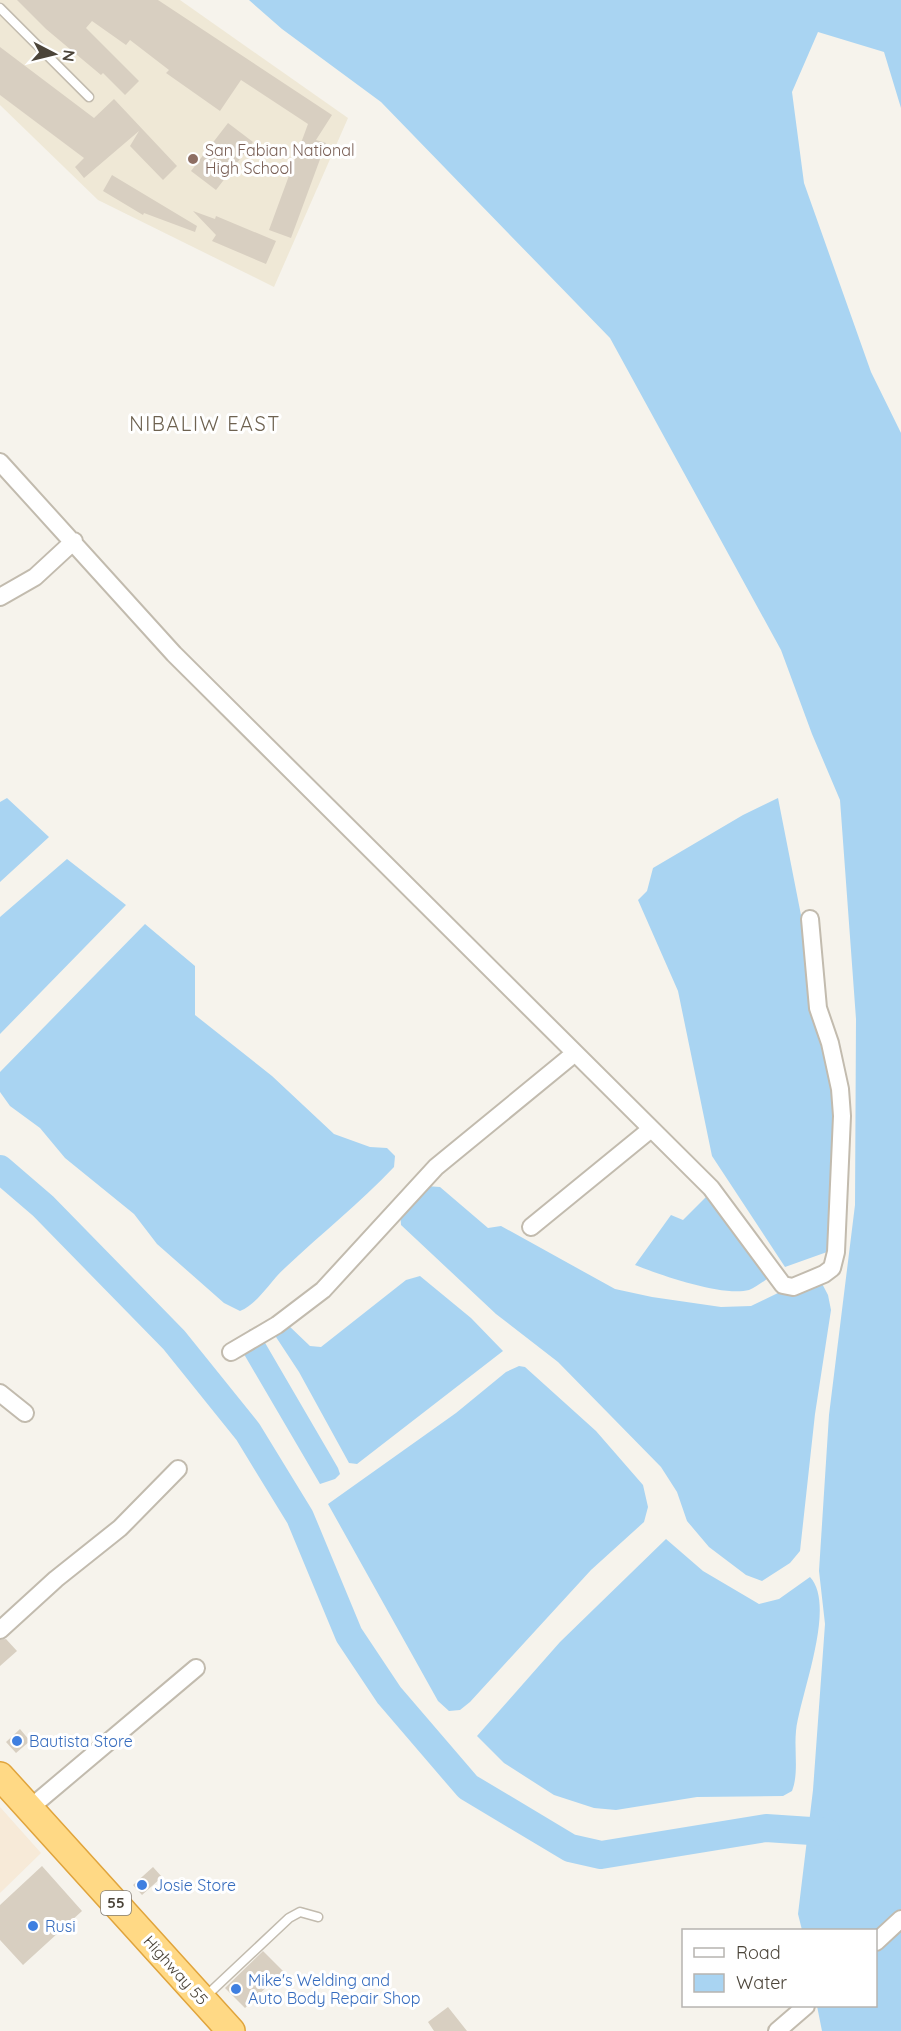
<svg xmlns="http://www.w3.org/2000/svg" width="901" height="2031" font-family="Quicksand,sans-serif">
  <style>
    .commercial { fill: #f7ead8 }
    .education { fill: #efe8d6 }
    .water { fill: #a9d4f2 }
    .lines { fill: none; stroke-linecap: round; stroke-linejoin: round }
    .river { stroke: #a9d4f2; stroke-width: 28 }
    .building { fill: #d8cfc1 }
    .service-casing { stroke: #c2bbae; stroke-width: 11 }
    .minor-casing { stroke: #c2bbae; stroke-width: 20 }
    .trunk-casing { stroke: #e0a43c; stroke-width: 30 }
    .service { stroke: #fff; stroke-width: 8 }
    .minor { stroke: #fff; stroke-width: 16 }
    .trunk { stroke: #ffd985; stroke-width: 27 }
    .education-dot { fill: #8d6e63; stroke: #fff; stroke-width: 2 }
    .shop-dot { fill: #3f7fe0; stroke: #fff; stroke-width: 2 }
    .labels { text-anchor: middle; stroke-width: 6; stroke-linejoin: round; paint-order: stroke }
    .shield { fill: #fff; stroke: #817c74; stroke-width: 1.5 }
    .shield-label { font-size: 15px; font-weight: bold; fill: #4b4439 }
    .education-label { font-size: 16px; fill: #785e54; stroke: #fff; text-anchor: start }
    .shop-label { font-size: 16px; fill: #366cbe; stroke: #fff; text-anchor: start }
    .street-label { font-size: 16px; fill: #4b4439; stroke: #fff }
    .quarter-label { font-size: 20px; letter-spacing: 1.5px; fill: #6e6250; stroke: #fff }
  </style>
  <rect width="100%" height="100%" fill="#f6f3ec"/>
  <!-- commercial -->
  <path class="commercial" d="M0,1807L41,1853L0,1893Z"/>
  <!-- education -->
  <path class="education" d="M0,0H180L348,118L274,287L98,200L0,105Z"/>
  <!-- water -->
  <path class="water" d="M249,0H901V108L884,52L818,32L792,92L804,183L871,372L901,433V2031H822L817,2006H876V1930H802L798,1914L813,1790L825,1624L819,1571L829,1415L855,1205L856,1019L840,800L812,734L781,650L610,338L381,102L282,29Z
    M7,798L49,837L0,882V802Z
    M778,798L832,1073L835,1114L827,1252L785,1267L712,1156L678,991L638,900L647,891L653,868L743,815Z
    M67,859L126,905L0,1034V917Z
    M145,924L195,966V1015L272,1076L334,1134L370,1147L387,1148L395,1156L394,1167C360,1203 322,1233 286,1267C270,1281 259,1303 240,1311L224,1303L157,1244L134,1214L65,1158L40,1128L10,1106L0,1092V1072Z
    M426,1186L440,1187L488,1228L501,1226L615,1289L652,1297L721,1307L751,1306L817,1274L828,1295L831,1310L815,1414L800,1551L790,1563L762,1581L746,1575L709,1547L687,1521L677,1492L661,1467L558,1362L496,1314L401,1225L400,1211Z
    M711,1192L773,1275C766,1279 757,1287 749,1290C723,1297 660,1275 635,1265L671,1215L683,1220Z
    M420,1276L471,1318L503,1351L357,1464L349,1463L299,1372L274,1334L287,1324L310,1346L321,1347L406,1280Z
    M250,1329H257L338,1468L340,1474L335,1479L320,1484L241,1349L244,1336Z
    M519,1366L525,1367L596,1431L643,1485L648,1507L644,1522L591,1570L470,1702L460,1710L449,1711L438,1701L328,1504L456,1413L506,1372Z
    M666,1539L703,1571L759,1604L779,1599L810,1577C837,1606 800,1695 796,1731C794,1751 799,1773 792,1791L783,1796L697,1797L616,1810L594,1808L554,1795L504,1763L477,1736L560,1642Z"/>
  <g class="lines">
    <!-- river -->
    <path class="river" d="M0,1169L43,1206L174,1340L248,1432L300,1517L349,1635L389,1695L468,1787L570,1848L601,1855L766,1828L826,1832"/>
  </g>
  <!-- building -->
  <path class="building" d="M17,0H158L332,115L316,140L326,143L291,238L269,230L308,124L241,80L220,111L166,73L169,70L130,40L126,45L92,21L86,28L139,81L125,95L103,73L101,75L46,29Z
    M0,47L94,118L114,99L177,166L163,180L130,146L139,131L84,178L75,167L84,158L0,95Z
    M228,123L253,142L216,190L191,171Z
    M112,175L197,226L195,232L144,213L143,215L103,191Z
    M193,211L215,219L216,216L276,241L266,264L212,241L216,235Z
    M6,1639L17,1651L0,1666V1640Z
    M20,1729L30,1741L16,1753L6,1742Z
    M42,1866L82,1911L23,1965L0,1940V1905Z
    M153,1867L162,1877L142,1895L133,1885Z
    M263,1951L283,1971L245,2008L225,1988Z
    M448,2007L467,2031H434L428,2022Z"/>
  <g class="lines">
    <!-- service casing -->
    <g class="service-casing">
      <path id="service" d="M0,8L89,97
        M205,1997L289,1918L300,1912L318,1917"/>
    </g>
    <!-- minor casing -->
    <g class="minor-casing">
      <path id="minor" d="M0,462L174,654L711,1188L783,1285L793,1287L824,1274L832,1268L836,1252L842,1116L840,1089L830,1043L818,1008L810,919
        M0,597L35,577L74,541
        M531,1227L651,1129
        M231,1352L277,1325L323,1290L436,1167L575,1053
        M0,1393L25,1413
        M0,1630L56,1579L120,1528L178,1469
        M30,1808L196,1668
        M876,1942L901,1919
        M777,2031L806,2006"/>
    </g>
    <!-- trunk casing -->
    <g class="trunk-casing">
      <path id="trunk" d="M0,1776L231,2031"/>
    </g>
    <!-- service -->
    <use href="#service" class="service"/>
    <!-- minor -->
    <use href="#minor" class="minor"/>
    <!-- trunk -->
    <use href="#trunk" class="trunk"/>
  </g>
  <!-- markers -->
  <circle class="education-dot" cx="193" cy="159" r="6"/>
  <g class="shop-dot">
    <circle cx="17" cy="1741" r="6"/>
    <circle cx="142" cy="1885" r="6"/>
    <circle cx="33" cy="1926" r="6"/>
    <circle cx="236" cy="1989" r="6"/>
  </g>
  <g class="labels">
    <!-- shield labels -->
    <rect class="shield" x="101" y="1891" width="30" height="24" rx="4.5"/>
    <g class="shield-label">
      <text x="116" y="1908">55</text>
    </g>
    <!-- education labels -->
    <g class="education-label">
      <text x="205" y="156">San Fabian National<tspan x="205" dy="18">High School</tspan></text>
    </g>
    <!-- shop labels -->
    <g class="shop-label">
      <text x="29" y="1747">Bautista Store</text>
      <text x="154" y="1891">Josie Store</text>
      <text x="45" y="1932">Rusi</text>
      <text x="248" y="1986">Mike's Welding and<tspan x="248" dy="18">Auto Body Repair Shop</tspan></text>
    </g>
    <!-- street labels -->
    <g class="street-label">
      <text transform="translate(176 1970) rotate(48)" y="6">Highway 55</text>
    </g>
    <!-- quarter labels -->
    <g class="quarter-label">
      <text x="205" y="431">NIBALIW EAST</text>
    </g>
  </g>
  <!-- legend -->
  <rect x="682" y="1929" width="195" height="78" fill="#ffffff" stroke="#b7b4b0" stroke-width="1.5"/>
  <rect x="694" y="1948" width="30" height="9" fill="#ffffff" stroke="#b7b4b0" stroke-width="1.5"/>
  <text x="736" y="1959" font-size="18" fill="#4b4439">Road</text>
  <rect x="694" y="1974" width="30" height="18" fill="#a9d4f2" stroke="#b7b4b0" stroke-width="1.5"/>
  <text x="736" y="1989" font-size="18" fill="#4b4439">Water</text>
  <!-- north arrow -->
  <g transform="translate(54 54) rotate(97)" stroke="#ffffff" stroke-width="4.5" paint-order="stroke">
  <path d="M0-4.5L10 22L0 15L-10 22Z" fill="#4b4439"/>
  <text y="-9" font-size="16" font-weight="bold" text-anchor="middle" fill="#4b4439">N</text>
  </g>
</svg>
